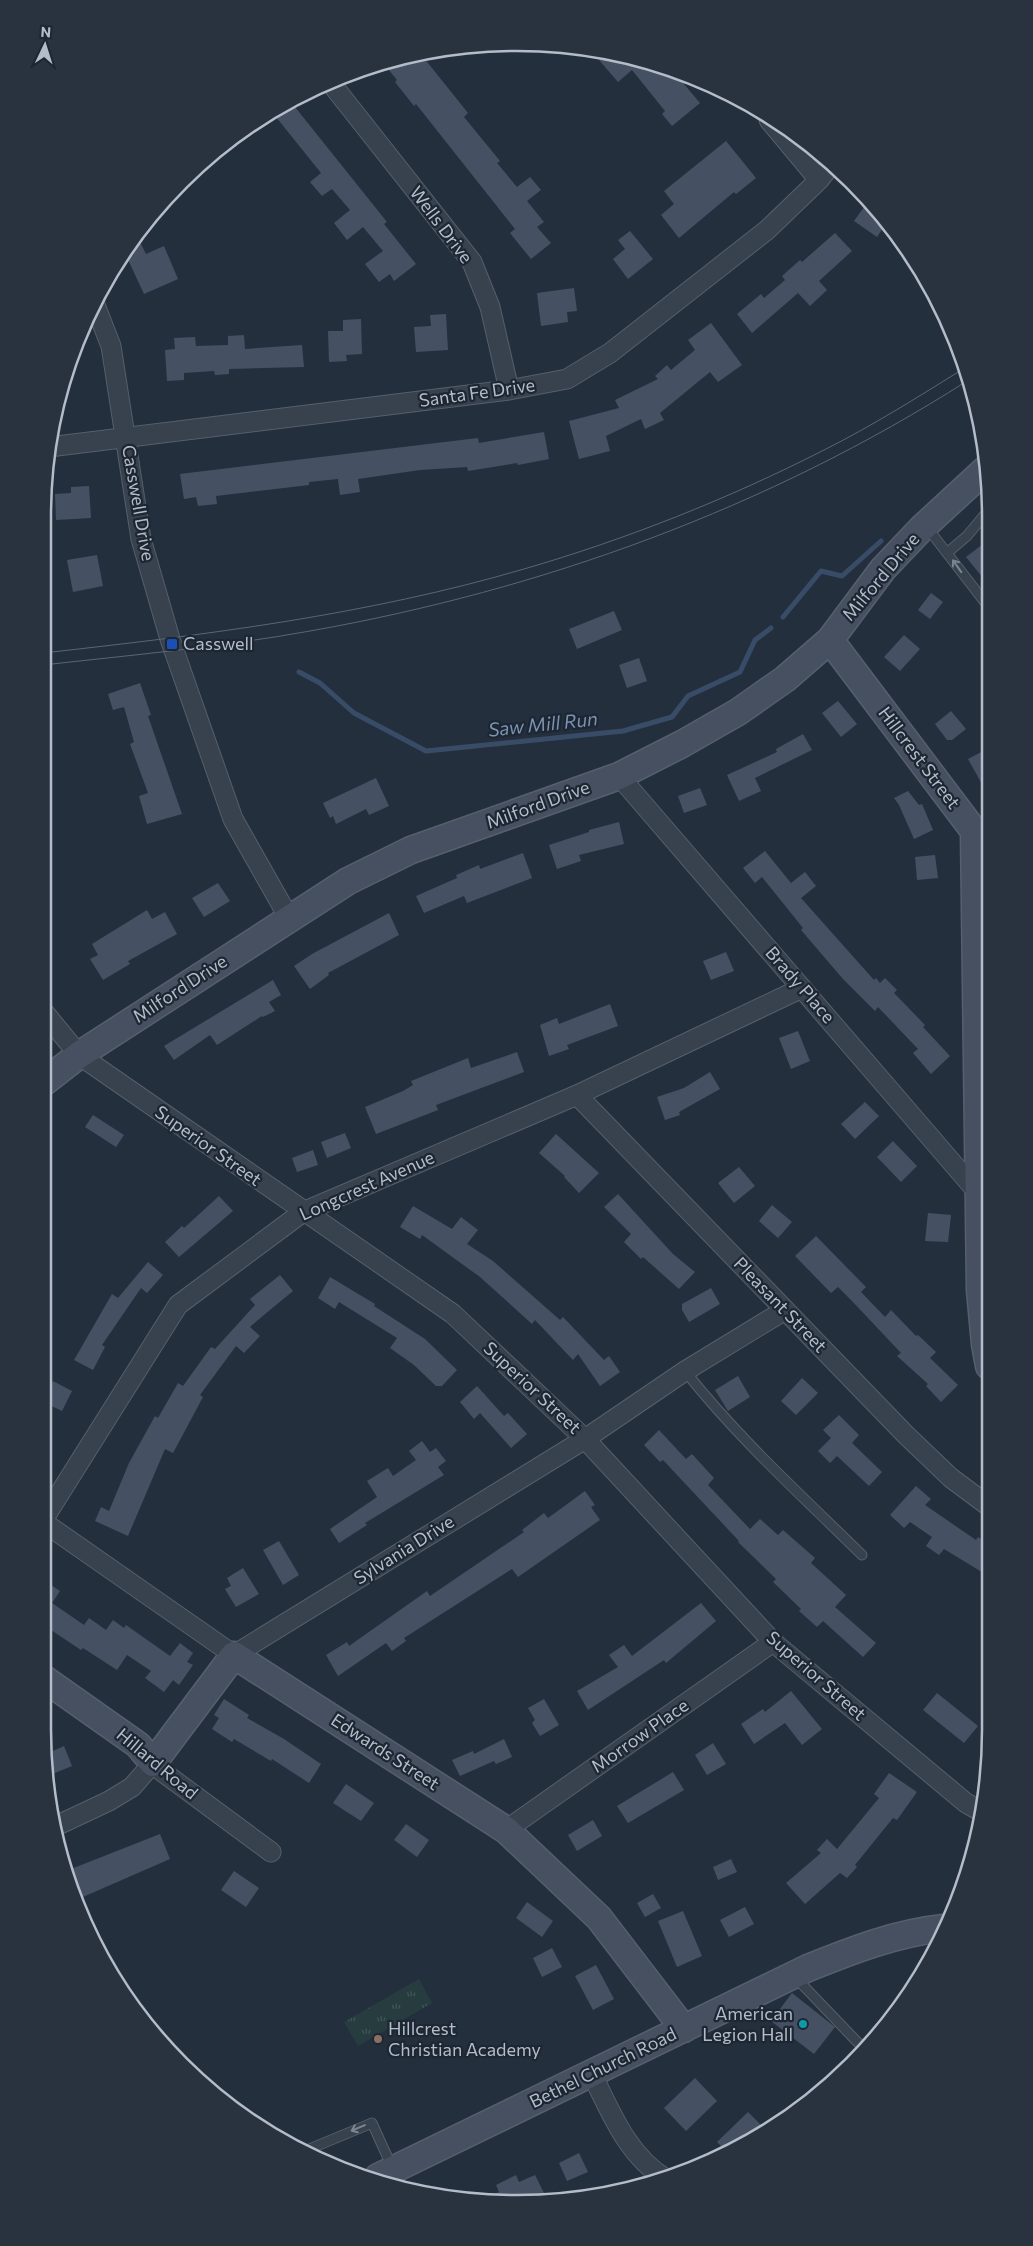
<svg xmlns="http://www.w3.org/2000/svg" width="1033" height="2246" font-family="Commissioner,sans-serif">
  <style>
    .park { fill: url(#park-tufts) }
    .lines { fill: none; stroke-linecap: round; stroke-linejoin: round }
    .stream { stroke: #394c67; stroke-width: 5 }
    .building { fill: #455162 }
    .lane-casing { stroke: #565f6c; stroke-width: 11 }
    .street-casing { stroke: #565f6c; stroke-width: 21 }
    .secondary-casing { stroke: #565f6c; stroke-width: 29 }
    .lane { stroke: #38414e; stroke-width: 9 }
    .street { stroke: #38414e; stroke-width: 19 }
    .secondary { stroke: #465061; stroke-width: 26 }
    .tram { stroke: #5a6575; stroke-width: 1 }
    .oneway { stroke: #7c8592 }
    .transit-dot { fill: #1a4fb4; stroke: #1d2633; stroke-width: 2 }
    .culture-dot { fill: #0f9aa8; stroke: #1d2633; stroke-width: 2 }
    .education-dot { fill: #8d6e63; stroke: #1d2633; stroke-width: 2 }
    .labels { text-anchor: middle; stroke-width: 4.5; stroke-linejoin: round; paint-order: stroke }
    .street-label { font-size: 18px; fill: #b4bcc9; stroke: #1d2633 }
    .poi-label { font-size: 18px; fill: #b4bcc9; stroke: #1d2633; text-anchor: start }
    .water-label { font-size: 19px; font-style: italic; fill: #7c92b1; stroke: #1d2633 }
    .rim { fill: none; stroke: #b4bcc9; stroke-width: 2.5 }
  </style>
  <defs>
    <pattern id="park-tufts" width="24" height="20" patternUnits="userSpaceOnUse" patternTransform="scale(1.25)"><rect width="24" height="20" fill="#263c3f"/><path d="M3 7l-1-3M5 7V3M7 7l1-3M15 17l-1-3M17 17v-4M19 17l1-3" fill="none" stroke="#435659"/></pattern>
  </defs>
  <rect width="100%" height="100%" fill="#242f3e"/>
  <!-- park -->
  <path class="park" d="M419,1979L432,2003L358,2046L344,2022Z"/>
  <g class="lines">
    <!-- stream -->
    <path class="stream" d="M783,617L821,571L842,576L881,541
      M299,672L320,683L354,713L426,751L623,731L672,717L688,696L740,672L755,640L771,628"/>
  </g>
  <!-- building -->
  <path class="building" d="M609,52L673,71L700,103L672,126L662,114L665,111L632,70L618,82L599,60Z
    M420,53L468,113L464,117L500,161L497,163L517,187L530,177L541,190L527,201L544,222L537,227L551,243L531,259L510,233L515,229L416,104L414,106L395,82L397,80L384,64Z
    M291,102L387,222L384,224L416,264L394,281L390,274L379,282L365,264L383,251L363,227L347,240L334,223L350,210L332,189L322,196L310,182L321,173L272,112Z
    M726,141L756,178L736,194L734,192L679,238L661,215L674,204L664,191Z
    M867,203L887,222L877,237L854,221Z
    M630,231L653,259L628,279L613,259L625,249L618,240Z
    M835,233L852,251L819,281L827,290L810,306L798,293L752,333L737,314L761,294L764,298L785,280L782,276L800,260L802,262Z
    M137,236L146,254L164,246L178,279L144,294L124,251Z
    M574,288L577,311L567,312L568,322L541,326L537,293Z
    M446,314L448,350L416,352L414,327L431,326L430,315Z
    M361,319L362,354L346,355L347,361L329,362L328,331H343V320Z
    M711,323L742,365L718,382L710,372L660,413L664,420L645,429L641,419L606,436L610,451L579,459L569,421L619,408L615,400L658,379L655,376L667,365L671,370L695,350L688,340Z
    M244,335L245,349L302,345L304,367L229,369V374L215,375L214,371L184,373V380L167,381L165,350L175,349L174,338L195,337L196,346L228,345V336Z
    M544,432L549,459L518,465L517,463L468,471L467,467L420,470L358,479L360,492L340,495L338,479L309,482V485L216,496L217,504L198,506L196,497L184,499L180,474L478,438L479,443Z
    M89,486L91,518L56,520L55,494L71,493V487Z
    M987,541V583L966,557Z
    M97,555L103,586L73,592L67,560Z
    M931,593L943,602L930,619L918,610Z
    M614,611L622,630L577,649L569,629Z
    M904,635L920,649L900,671L884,657Z
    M639,658L647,681L627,688L619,665Z
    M140,683L151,715L148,716L182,814L147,824L139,796L148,793L130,744L134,742L124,707L113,710L108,694Z
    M838,701L857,724L841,737L822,713Z
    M951,711L966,729L952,740H947L935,724Z
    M803,734L812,750L755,778L761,791L739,801L727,775L777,752L776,749Z
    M987,749V767L988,795L968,759Z
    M376,778L389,806L369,815L366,809L336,824L333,816L330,818L323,803Z
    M700,788L707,805L684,813L678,796Z
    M908,791L919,805L922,804L933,830L914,839L899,805L894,798Z
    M619,822L624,844L579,855L581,861L557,869L549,845L589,832V830Z
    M765,851L791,883L805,872L816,886L801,898L874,980L876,978L880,983L885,978L897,990L894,993L925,1025L923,1027L950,1056L931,1074L913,1053L918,1049L878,1007L875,1011L843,979L801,930L803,928L762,877L755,883L743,868Z
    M523,853L532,878L467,903L464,896L424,913L416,896L457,878L456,875L479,865L480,869Z
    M935,855L938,878L917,880L915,857Z
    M218,883L230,901L204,917L192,898Z
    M147,910L152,919L165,912L177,934L128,961L130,964L103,980L90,959L98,955L92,944Z
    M389,913L399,935L328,973L329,975L310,989L294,966L312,954Z
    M726,952L734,971L711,980L703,961Z
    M273,980L281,995L269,1002L275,1011L263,1017L262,1016L217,1045L210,1035L174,1060L164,1046Z
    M610,1004L618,1026L567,1045L569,1049L549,1056L540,1025L557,1018L559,1024Z
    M798,1031L810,1061L791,1069L779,1038Z
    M517,1052L524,1072L436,1105L438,1110L376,1134L365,1107L403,1091L413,1085L411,1081L468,1058L471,1068Z
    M710,1072L720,1089L679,1112L680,1115L665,1120L657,1097L684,1088Z
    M865,1102L879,1116L855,1139L841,1124Z
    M93,1115L124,1135L116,1147L85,1127Z
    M345,1133L351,1148L327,1158L321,1142Z
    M556,1134L599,1173L579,1193L564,1177L565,1176L539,1153Z
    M893,1141L917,1166L901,1182L877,1157Z
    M313,1150L318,1165L297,1172L292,1158Z
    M739,1167L755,1186L734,1203L718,1183Z
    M618,1194L673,1254L695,1272L679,1289L643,1257L641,1259L624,1242L631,1234L604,1207Z
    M219,1196L233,1211L179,1257L165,1242L182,1226L184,1228Z
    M772,1205L792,1222L778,1238L759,1221Z
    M413,1206L452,1229L461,1217L478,1230L467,1244L493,1261L560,1320L563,1317L604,1360L609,1356L620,1372L600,1386L578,1354L573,1360L535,1320L532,1324L480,1277L422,1235L420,1239L400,1227Z
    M928,1213L951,1215L948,1242L925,1241Z
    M816,1236L866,1287L861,1292L885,1317L891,1310L916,1336L918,1335L936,1352L930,1358L958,1385L941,1402L926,1386L928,1384L897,1356L901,1353L852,1301L838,1287L831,1293L795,1256Z
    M148,1262L163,1275L147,1293L141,1288L102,1345L105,1347L93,1370L74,1360L112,1294L118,1298Z
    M280,1275L293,1291L252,1325L250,1327L260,1336L244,1353L236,1346L200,1395L203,1397L173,1453L165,1449L128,1536L95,1521L101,1507L109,1511L129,1463L155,1416L158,1418L178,1383L183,1386L211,1347L215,1349L255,1305L250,1299Z
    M330,1277L375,1304L374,1306L425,1339L457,1370L442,1386H436L414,1365L390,1348L397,1338L339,1302L335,1309L318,1298Z
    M711,1288L720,1304L689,1322L682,1310V1304Z
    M738,1376L750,1397L728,1411L715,1390Z
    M802,1378L818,1393L796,1415L781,1401Z
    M53,1381L72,1391L62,1411L43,1402Z
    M477,1386L504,1416L508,1413L527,1434L511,1448L480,1413L474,1419L460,1402Z
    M839,1415L859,1435L852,1443L882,1472L869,1486L837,1456L830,1463L818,1451L831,1438L823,1430Z
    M659,1430L686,1459L692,1454L714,1478L708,1485L750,1529L760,1519L778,1535L783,1530L815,1558L811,1563L846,1595L835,1607L876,1643L863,1657L823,1621L817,1627L799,1611L801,1609L773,1582L776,1579L738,1542L739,1541L663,1460L660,1462L644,1445Z
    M422,1441L430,1452L436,1448L446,1461L438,1467L444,1475L365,1523L367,1525L339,1543L330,1529L377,1497L367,1481L388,1468L393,1476L416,1460L409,1451Z
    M916,1486L931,1499L925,1505L976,1540L978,1537L990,1545V1577L944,1549L939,1555L926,1546L932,1537L910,1522L904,1528L890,1515Z
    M585,1491L595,1505L591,1507L600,1520L518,1577L512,1569L404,1638L406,1641L392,1651L386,1643L338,1676L326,1655L347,1642L349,1646L427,1591L430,1596L524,1532L522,1530L544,1513L548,1518Z
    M279,1541L299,1575L283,1585L263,1550Z
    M243,1568L259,1594L236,1607L225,1589L231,1586L227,1578Z
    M42,1579L60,1591L52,1603L84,1625L89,1618L106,1630L113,1620L124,1628L126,1625L170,1656L180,1643L193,1653L187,1662L193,1665L179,1685L173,1680L164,1692L145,1678L151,1671L127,1655L117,1670L83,1648L81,1650L42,1624Z
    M701,1603L716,1621L666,1663L664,1660L588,1710L577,1691L618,1667L609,1655L624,1645L632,1656Z
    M791,1691L822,1729L802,1745L785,1723L754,1744L741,1724L763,1709L765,1712Z
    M937,1693L978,1726L964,1743L923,1710Z
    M224,1699L249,1715L247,1718L284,1739L321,1764L309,1783L272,1759L271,1761L234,1739L232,1742L212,1729L219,1718L214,1715Z
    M544,1699L559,1725L540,1736L532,1723L535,1720L528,1708Z
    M504,1739L512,1757L496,1764L494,1761L460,1776L452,1760L473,1751L474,1754Z
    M713,1743L726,1764L707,1775L695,1755Z
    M64,1746L72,1766L50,1775L46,1754Z
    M673,1772L684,1790L628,1823L617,1806Z
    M889,1773L917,1792L897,1820L893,1818L855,1865L857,1867L847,1878L840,1873L805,1904L786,1883L821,1853L817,1850L827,1839L837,1849L879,1798L874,1794Z
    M346,1784L374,1803L361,1821L333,1803Z
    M593,1820L602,1836L577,1851L568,1835Z
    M406,1824L429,1840L417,1857L394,1840Z
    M160,1834L170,1859L76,1900L68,1882L66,1871Z
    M731,1859L737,1872L718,1880L713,1867Z
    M234,1871L259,1888L246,1907L221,1890Z
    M653,1894L661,1908L645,1917L637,1903Z
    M527,1902L553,1921L542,1937L516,1918Z
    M745,1907L754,1924L729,1937L720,1920Z
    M683,1911L702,1956L677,1967L658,1921Z
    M552,1948L562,1967L542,1977L533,1958Z
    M596,1965L614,1999L593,2010L575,1976Z
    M792,1993L835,2027L814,2054L771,2021Z
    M695,2078L717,2101L686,2131L664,2108Z
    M748,2112L766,2130L753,2140L727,2152L717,2142Z
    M579,2153L588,2172L567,2181L559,2163Z
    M516,2175L519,2182L535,2175L544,2193L534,2198L489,2197L499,2192L496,2185Z"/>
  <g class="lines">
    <!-- lane casing -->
    <g class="lane-casing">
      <path id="lane" d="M926,526L987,605
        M948,552L967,536L987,512
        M685,1371C738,1438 801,1495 862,1555
        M795,1977L864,2049
        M307,2150L372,2123L392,2167"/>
    </g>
    <!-- street casing -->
    <g class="street-casing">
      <path id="street" d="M330,82L472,262L490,307L509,390
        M769,120L819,180
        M95,305L111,346L141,539L170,639L233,819L289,918
        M49,447L509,390L567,379L610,353L767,230L819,180L830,166
        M619,776L980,1195
        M43,1011L79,1055L453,1314L585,1439L773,1642L966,1803L982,1812
        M577,1095L906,1435L951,1478L990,1507
        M43,1520L178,1305L303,1212L577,1095L802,988
        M43,1522L234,1655L585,1439L685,1371L785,1310
        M58,1825L109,1801L132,1787L153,1763L160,1770L271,1852
        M506,1830L773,1642
        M592,2074C611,2113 628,2156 666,2179"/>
    </g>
    <!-- secondary casing -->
    <g class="secondary-casing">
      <path id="secondary" d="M830,640L974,831L980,1290L985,1344L989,1366
        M43,1083L79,1055L348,881L411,850L619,776L682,744L738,712L785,679L830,640L883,569L922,528L986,469
        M43,1678L138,1745L153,1763L234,1655L506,1830L599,1918L684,2029
        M378,2177L808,1968C853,1950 896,1933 944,1928"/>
    </g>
    <!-- lane -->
    <use href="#lane" class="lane"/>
    <!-- street -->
    <use href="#street" class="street"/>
    <!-- secondary -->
    <use href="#secondary" class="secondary"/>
    <!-- tram -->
    <path class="tram" d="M43,653C205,635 367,615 524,569C627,539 728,499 824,450C872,426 918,397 963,369
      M43,665C132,655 222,647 310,631C542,590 768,508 967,381"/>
  </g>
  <!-- one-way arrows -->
  <defs><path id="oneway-shaft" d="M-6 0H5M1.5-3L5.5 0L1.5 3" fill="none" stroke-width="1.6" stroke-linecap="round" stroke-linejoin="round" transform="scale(1.25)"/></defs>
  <g class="oneway">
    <use href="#oneway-shaft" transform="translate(957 566) rotate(-125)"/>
    <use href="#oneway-shaft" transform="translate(358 2128) rotate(157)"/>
  </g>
  <!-- markers -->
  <rect class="transit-dot" x="166" y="638" width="12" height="12" rx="2.5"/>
  <circle class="culture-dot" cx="803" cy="2024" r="5"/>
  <circle class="education-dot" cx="378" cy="2039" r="5"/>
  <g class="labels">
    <!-- street labels -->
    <g class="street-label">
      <text transform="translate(441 225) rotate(53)" y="6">Wells Drive</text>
      <text transform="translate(477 393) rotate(-8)" y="6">Santa Fe Drive</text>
      <text transform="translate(138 503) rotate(80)" y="6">Casswell Drive</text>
      <text transform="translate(881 577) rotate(-50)" y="6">Milford Drive</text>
      <text transform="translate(919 758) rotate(53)" y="6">Hillcrest Street</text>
      <text transform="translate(538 805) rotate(-20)" y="6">Milford Drive</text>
      <text transform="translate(800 985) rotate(49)" y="6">Brady Place</text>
      <text transform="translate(180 989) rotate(-33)" y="6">Milford Drive</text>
      <text transform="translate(208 1146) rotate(35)" y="6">Superior Street</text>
      <text transform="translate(367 1186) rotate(-24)" y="6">Longcrest Avenue</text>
      <text transform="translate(780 1305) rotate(46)" y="6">Pleasant Street</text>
      <text transform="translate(532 1388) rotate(43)" y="6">Superior Street</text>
      <text transform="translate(404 1550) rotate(-32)" y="6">Sylvania Drive</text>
      <text transform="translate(816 1676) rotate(41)" y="6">Superior Street</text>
      <text transform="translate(640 1736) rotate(-35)" y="6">Morrow Place</text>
      <text transform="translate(385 1752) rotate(33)" y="6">Edwards Street</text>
      <text transform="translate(157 1764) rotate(40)" y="6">Hillard Road</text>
      <text transform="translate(603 2068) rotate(-26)" y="6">Bethel Church Road</text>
    </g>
    <!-- poi labels -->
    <g class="poi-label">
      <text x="183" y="650">Casswell</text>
      <text x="793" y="2020" text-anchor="end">American<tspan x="793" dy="21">Legion Hall</tspan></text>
      <text x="388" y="2035">Hillcrest<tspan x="388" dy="21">Christian Academy</tspan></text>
    </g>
    <!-- water labels -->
    <g class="water-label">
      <text transform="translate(543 724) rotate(-6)" y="7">Saw Mill Run</text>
    </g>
  </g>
  <!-- crop -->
  <path d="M0 0H1033V2246H0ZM516 51H517A465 465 0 0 1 982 516V1730A465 465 0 0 1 517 2195H516A465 465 0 0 1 51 1730V516A465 465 0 0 1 516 51Z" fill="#29323f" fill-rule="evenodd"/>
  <path class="rim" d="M516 51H517A465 465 0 0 1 982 516V1730A465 465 0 0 1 517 2195H516A465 465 0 0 1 51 1730V516A465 465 0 0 1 516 51Z"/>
  <!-- north arrow -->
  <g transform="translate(45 45) rotate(4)" stroke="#1d2633" stroke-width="4" paint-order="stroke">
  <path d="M0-4L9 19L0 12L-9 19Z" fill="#b4bcc9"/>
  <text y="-8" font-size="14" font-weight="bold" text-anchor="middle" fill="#b4bcc9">N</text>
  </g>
</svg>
